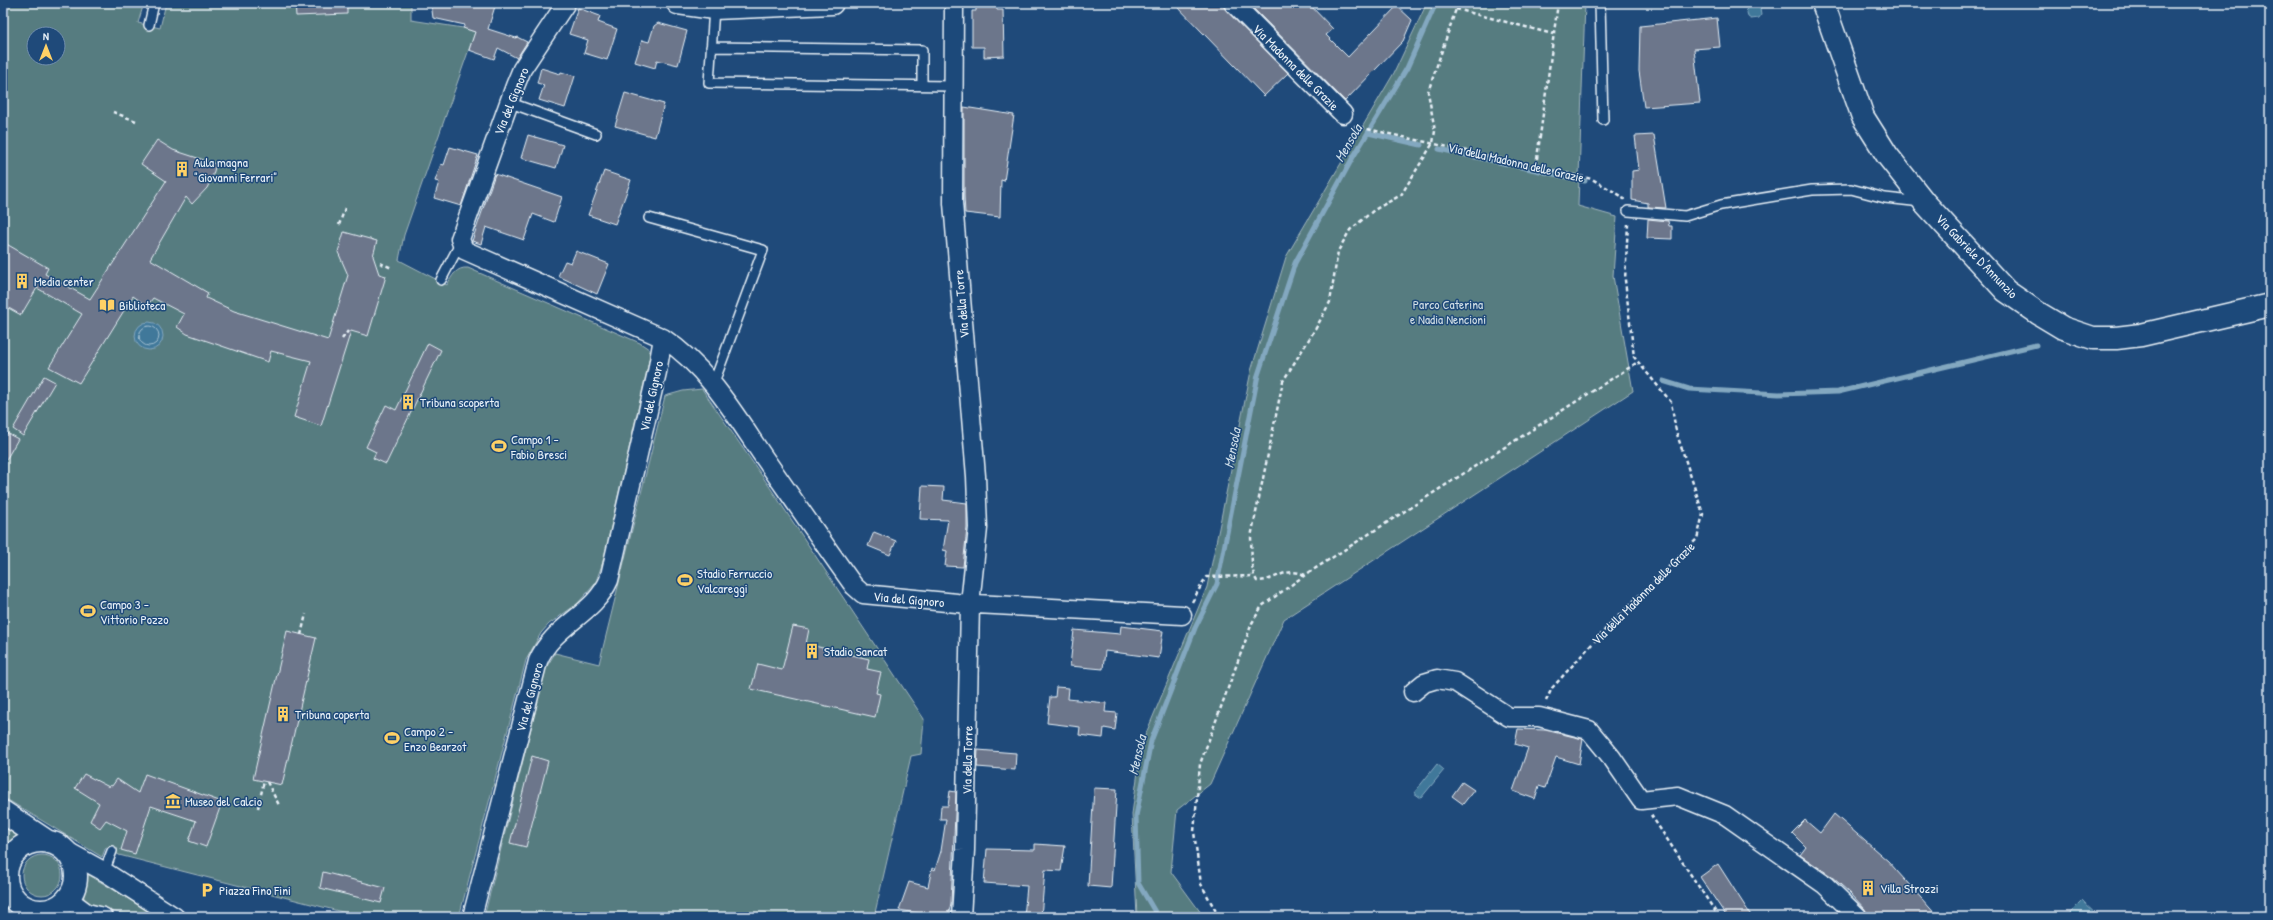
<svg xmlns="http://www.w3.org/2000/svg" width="2273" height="920" font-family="'Patrick Hand',sans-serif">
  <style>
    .green { fill: #577b80; stroke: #a0b6bc; fill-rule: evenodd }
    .water { fill: #40789a; stroke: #83a8c0 }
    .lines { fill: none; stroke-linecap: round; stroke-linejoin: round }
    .shore { stroke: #a5c1d2; stroke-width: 1 }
    .stream { stroke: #83a8c0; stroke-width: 5 }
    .building { fill: #6c768b; stroke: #e8f1f8 }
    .service-casing { stroke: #e8f1f8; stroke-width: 12 }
    .minor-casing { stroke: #e8f1f8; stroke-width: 21 }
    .tertiary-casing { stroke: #e8f1f8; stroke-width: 25 }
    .secondary-casing { stroke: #e8f1f8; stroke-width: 25 }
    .path { stroke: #e8f1f8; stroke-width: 2.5; stroke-dasharray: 4 3; stroke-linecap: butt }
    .service { stroke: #1f4a7a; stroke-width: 9 }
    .minor { stroke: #1f4a7a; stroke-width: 18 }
    .tertiary { stroke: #1f4a7a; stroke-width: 22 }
    .secondary { stroke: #1f4a7a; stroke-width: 22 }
    .labels { text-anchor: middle; stroke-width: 3; stroke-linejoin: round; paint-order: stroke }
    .street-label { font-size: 13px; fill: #e8f1f8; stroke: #1f4a7a }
    .poi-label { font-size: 13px; fill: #e8f1f8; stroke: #1f4a7a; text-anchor: start }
    .park-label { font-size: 13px; fill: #d2dfe6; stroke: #1f4a7a }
    .water-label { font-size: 14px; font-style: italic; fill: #cfdfea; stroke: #1f4a7a }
  </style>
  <rect width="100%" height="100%" fill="#1f4a7a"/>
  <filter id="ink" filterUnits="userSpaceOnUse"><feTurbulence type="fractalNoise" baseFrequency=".025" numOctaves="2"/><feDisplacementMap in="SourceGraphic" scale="8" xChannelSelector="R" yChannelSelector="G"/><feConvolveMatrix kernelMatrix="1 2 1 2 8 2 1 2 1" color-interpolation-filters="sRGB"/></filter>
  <g filter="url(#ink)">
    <!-- green -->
    <path class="green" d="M3,3H144L138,23L160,28L166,3H411V20L463,28L475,32L404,235L399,260L447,285C452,276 456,267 468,268L640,343L649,349L650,357L603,562L595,584L577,604L549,624L541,633L526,660L459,917H362L119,855L106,847L102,857L3,797ZM34,34H58V58H34Z
      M1427,3H1585L1578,206L1617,217L1613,276L1633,391L1284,619L1210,784L1177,810L1171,872L1204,917H1137L1132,814L1142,743L1207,587L1251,371L1286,257L1394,73Z
      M702,389L769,486L924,719L921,754L911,756L874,917H484L546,668L555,653L599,664L665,396L683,391Z
      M3,826L21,838L14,842L3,855Z
      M22 875a20 20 0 1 1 40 0a20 20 0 1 1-40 0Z
      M84,872L159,917H137L84,905Z"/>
    <!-- water -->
    <path class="water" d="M1745,3H1759L1761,15L1759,18L1751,19L1748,17Z
      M135 336a14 14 0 1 1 28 0a14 14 0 1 1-28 0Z
      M1437,764L1444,770L1421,798L1414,793Z
      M2082,901L2099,917H2073L2069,914Z"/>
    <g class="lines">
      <!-- shore -->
      <path class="shore" d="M139 336a10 10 0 1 1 20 0a10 10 0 1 1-20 0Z"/>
      <!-- stream -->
      <path class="stream" d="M1368,133L1421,145
        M1439,149L1585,181
        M1663,381L1689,389L1779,394L1838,392L2036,345
        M1158,917L1138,883L1136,816L1151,741L1195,628L1217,584L1258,375L1295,263L1352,159L1407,68L1436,3"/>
    </g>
    <!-- building -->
    <path class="building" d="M295,3H347V14L296,16Z
      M431,3H496L488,29L516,38L517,37L527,42L517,58L498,48L494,59L469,50L475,32L463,28L465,25L433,18Z
      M976,3H996L997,10H1003L1004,56L984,57V47H972V11H976Z
      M1174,3H1223L1226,10L1288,73L1264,96Z
      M1248,3H1308L1333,29L1326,35L1348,57L1397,6L1412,20L1403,41L1345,101Z
      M578,8L600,16L598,22L617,29L607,60L584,53L588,40L569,34Z
      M1717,18L1720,47L1694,49L1700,103L1644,107L1639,71L1640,26Z
      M658,23L687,31L678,65L657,60L655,68L635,62L642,40L649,42L654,26Z
      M541,68L560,74L561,72L575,76L565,108L539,100L544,85L537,83Z
      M625,93L664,104L655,137L615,126Z
      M964,107L1014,115L1004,181L1001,180L1000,217L965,213L964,196Z
      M528,135L563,145L556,168L521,158Z
      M1654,135L1666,208L1648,207V203L1632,200V171L1639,170L1635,136Z
      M157,140L173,150L216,164L212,178L207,188L192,204L186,197L150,259L208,293L206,298L234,311L328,340L348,275L338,252L344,232L377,241L373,256L379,274L386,276L368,336L351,331L321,426L294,417L311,361L271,351L268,362L187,334L177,327L184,314L153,298L147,306L133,296L79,383L49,367L82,314L37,288L21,315L3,305V242L48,268L45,274L90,299L166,181L141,164Z
      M450,147L478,155L461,206L434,198L439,182L435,181L441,164L444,165Z
      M604,171L631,180L615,224L588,215Z
      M495,174L562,197L554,222L533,214L524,240L486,227L481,244L472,241Z
      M1648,219L1668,221L1669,226H1672V239L1647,238Z
      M576,251L609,264L597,294L558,276L565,261L571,263Z
      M428,343L441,350L386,464L373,458L376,452L366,447L386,405L396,410Z
      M44,376L55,382L23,436L13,429Z
      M3,431L18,439L3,465Z
      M922,486L944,487L943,500L967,503V528L963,567L945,566L947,551L943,550L948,520L920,519Z
      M874,532L896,541L890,555L868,546Z
      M793,626L809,629L806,644L869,659L867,669L881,672L876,693L880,694L875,717L751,689L758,664L782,670Z
      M1121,626L1163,631L1159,658L1105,651L1103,669L1070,666L1074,630L1120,634Z
      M287,631L316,638L282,785L253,779Z
      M1056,687L1069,688L1068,699L1106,703L1105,712L1117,713L1115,730L1104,728L1103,738L1079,735L1080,727L1047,723L1050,697H1055Z
      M1518,729L1545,730L1583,739L1579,764L1556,757L1545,788L1539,786L1535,799L1513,791L1528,748L1515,744Z
      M978,750L1016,753L1015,770L977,767Z
      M532,756L548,761L526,847L510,843Z
      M84,774L109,787L110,785L112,786L117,779L138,793L145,774L222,802L206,847L189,841L196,821L151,806L135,854L121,850L127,831L106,820L100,828L90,821L99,803L75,788Z
      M1462,782L1474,790L1463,804L1452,796Z
      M1094,788L1117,789L1111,888L1088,886Z
      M950,791L956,792L951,903L948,917H926L917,913L899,910L909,882L928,887L932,868L935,870L941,851L946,819H940L941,806H948Z
      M1834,814L1888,861L1938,917H1868L1865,909L1850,893L1831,876L1800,855L1806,847L1792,833L1805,820L1820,833Z
      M1035,844L1065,846L1061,871L1045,870L1041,917H1024L1027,886L984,883L987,849L1035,850Z
      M1718,864L1752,917H1727L1700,877Z
      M323,872L385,888L381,903L320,888Z"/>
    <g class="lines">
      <!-- service casing -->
      <g class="service-casing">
        <path id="service" d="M1600,3L1603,120
          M714,8L709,83L952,86
          M149,25L154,3
          M711,47L922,50V85
          M508,102L596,134
          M1628,211L1685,216L1721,205L1812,190L1851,189L1885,198L1922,202
          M649,218L763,250L713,385
          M441,280L460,244
          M104,872L112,851"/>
      </g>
      <!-- minor casing -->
      <g class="minor-casing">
        <path id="minor" d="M566,3L522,69L515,86L460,239L464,250L663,338C707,367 734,413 763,456C793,499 823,543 854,586L863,594L957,603L1182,615
          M954,3L953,203L976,476L978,528L970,604L965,850L961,917
          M1233,3L1343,114
          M1413,692L1424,683L1437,679L1455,682L1509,717H1539L1589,730L1612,758L1641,800L1678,796L1725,815L1825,885L1858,917
          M65,850L105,872L175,917
          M68,899L87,913L103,917
          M472,917L538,661C553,625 594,615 609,580L657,372L663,338"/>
      </g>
      <!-- tertiary casing -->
      <g class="tertiary-casing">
        <path id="tertiary" d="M678,3L714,8L832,3
          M1823,3L1863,117L1887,155L1925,203L2006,291L2038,313L2063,328L2093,338H2116L2141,335L2270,305"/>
      </g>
      <!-- secondary casing -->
      <g class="secondary-casing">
        <path id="secondary" d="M3,812L48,842
          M6 876a35 35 0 1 1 70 0a35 35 0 1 1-70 0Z"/>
      </g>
      <!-- path -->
      <path class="path" d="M1456,9L1553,34
        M113,112L136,121
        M1354,126L1592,179L1623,197L1624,200
        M1536,166L1558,3
        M339,225L345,208
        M380,263L392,268
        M342,339L348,331
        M3,483L6,485
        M1305,575C1284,566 1277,581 1257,581L1254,576L1252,565L1251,537L1283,381L1316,328L1330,302L1338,251L1350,230L1374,210L1401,195L1433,143L1435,131L1428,92L1458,3
        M1192,602L1206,577L1254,576
        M301,635L306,614
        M1546,701L1552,688L1612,622L1697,539L1703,514L1676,431L1671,402L1634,357L1625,280L1628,224
        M267,782L279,805
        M258,808L264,781
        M1651,815L1719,917
        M3,910L5,917
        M1219,917L1201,884L1194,832L1200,764L1252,623L1262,606L1305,575L1638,362"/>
      <!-- service -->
      <use href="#service" class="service"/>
      <!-- minor -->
      <use href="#minor" class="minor"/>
      <!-- tertiary -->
      <use href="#tertiary" class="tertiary"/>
      <!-- secondary -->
      <use href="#secondary" class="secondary"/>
    </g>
  </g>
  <!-- icons -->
  <defs>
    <g id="building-bare" transform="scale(1.2)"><path d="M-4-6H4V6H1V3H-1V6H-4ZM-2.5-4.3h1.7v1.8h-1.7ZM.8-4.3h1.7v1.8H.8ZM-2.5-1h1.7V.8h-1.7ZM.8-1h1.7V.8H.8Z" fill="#ffd166" stroke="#1f4a7a" stroke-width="2.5" paint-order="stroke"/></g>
    <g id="library-bare" transform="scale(1.2)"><path d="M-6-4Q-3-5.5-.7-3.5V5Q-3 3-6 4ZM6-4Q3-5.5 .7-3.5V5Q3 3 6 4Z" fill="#ffd166" stroke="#1f4a7a" stroke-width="2.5" paint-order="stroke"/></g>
    <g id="stadium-bare" transform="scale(1.2)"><path d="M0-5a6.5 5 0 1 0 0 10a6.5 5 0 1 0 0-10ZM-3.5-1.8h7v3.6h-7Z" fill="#ffd166" stroke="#1f4a7a" stroke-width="2.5" paint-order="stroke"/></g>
    <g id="museum-bare" transform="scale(1.2)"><path d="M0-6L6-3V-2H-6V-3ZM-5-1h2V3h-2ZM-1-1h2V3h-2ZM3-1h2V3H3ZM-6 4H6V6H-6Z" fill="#ffd166" stroke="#1f4a7a" stroke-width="2.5" paint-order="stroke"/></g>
    <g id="parking-bare" transform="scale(1.2)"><path d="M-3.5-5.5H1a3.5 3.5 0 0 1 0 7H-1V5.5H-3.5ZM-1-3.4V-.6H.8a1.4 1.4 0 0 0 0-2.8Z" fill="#ffd166" stroke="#1f4a7a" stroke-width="2.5" paint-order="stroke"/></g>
  </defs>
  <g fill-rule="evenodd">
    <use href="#building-bare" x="182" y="169"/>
    <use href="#building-bare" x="22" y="281"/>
    <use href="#library-bare" x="107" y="305"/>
    <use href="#building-bare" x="408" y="402"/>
    <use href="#stadium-bare" x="499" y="446"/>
    <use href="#stadium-bare" x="685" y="580"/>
    <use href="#stadium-bare" x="88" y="611"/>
    <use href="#building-bare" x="812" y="651"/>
    <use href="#building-bare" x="283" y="714"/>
    <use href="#stadium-bare" x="392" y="738"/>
    <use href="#museum-bare" x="173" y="801"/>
    <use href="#building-bare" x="1868" y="888"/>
    <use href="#parking-bare" x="207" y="890"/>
  </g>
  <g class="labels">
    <!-- street labels -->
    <g class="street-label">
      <text transform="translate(1296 67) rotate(45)" y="5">Via Madonna delle Grazie</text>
      <text transform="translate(511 101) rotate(-68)" y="5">Via del Gignoro</text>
      <text transform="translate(1516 162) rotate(13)" y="5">Via della Madonna delle Grazie</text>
      <text transform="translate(1977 256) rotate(46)" y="5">Via Gabriele D'Annunzio</text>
      <text transform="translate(961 304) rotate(-95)" y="5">Via della Torre</text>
      <text transform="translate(651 396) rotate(-78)" y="5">Via del Gignoro</text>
      <text transform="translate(1643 593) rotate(-45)" y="5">Via della Madonna delle Grazie</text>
      <text transform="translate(909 599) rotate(5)" y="5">Via del Gignoro</text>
      <text transform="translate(529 697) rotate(-75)" y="5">Via del Gignoro</text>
      <text transform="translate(967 760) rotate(-89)" y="5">Via della Torre</text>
    </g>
    <!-- poi labels -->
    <g class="poi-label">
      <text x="194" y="167">Aula magna<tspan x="194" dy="15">"Giovanni Ferrari"</tspan></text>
      <text x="34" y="286">Media center</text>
      <text x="119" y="310">Biblioteca</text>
      <text x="420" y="407">Tribuna scoperta</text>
      <text x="511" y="444">Campo 1 -<tspan x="511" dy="15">Fabio Bresci</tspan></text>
      <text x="697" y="578">Stadio Ferruccio<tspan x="697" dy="15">Valcareggi</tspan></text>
      <text x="100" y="609">Campo 3 -<tspan x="100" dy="15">Vittorio Pozzo</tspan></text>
      <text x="824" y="656">Stadio Sancat</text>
      <text x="295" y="719">Tribuna coperta</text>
      <text x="404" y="736">Campo 2 -<tspan x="404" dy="15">Enzo Bearzot</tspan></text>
      <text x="185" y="806">Museo del Calcio</text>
      <text x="1880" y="893">Villa Strozzi</text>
      <text x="219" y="895">Piazza Fino Fini</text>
    </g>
    <!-- park labels -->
    <g class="park-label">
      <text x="1448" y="309">Parco Caterina<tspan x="1448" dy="15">e Nadia Nencioni</tspan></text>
    </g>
    <!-- water labels -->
    <g class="water-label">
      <text transform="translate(1348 143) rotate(-60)" y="5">Mensola</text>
      <text transform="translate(1232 448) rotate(-79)" y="5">Mensola</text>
      <text transform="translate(1137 755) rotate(-77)" y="5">Mensola</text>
    </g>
  </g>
  <!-- margin -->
  <rect width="2273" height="920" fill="none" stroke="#1f4a7a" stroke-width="16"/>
  <rect x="8" y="8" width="2257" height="904" fill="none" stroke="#e8f1f8" stroke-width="1.5" filter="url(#ink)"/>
  <!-- north arrow -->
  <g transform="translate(46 46)"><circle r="19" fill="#1f4a7a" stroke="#6f8dac"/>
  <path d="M0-3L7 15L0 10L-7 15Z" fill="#ffd166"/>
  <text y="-6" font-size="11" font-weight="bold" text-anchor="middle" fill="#e8f1f8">N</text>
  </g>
</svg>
